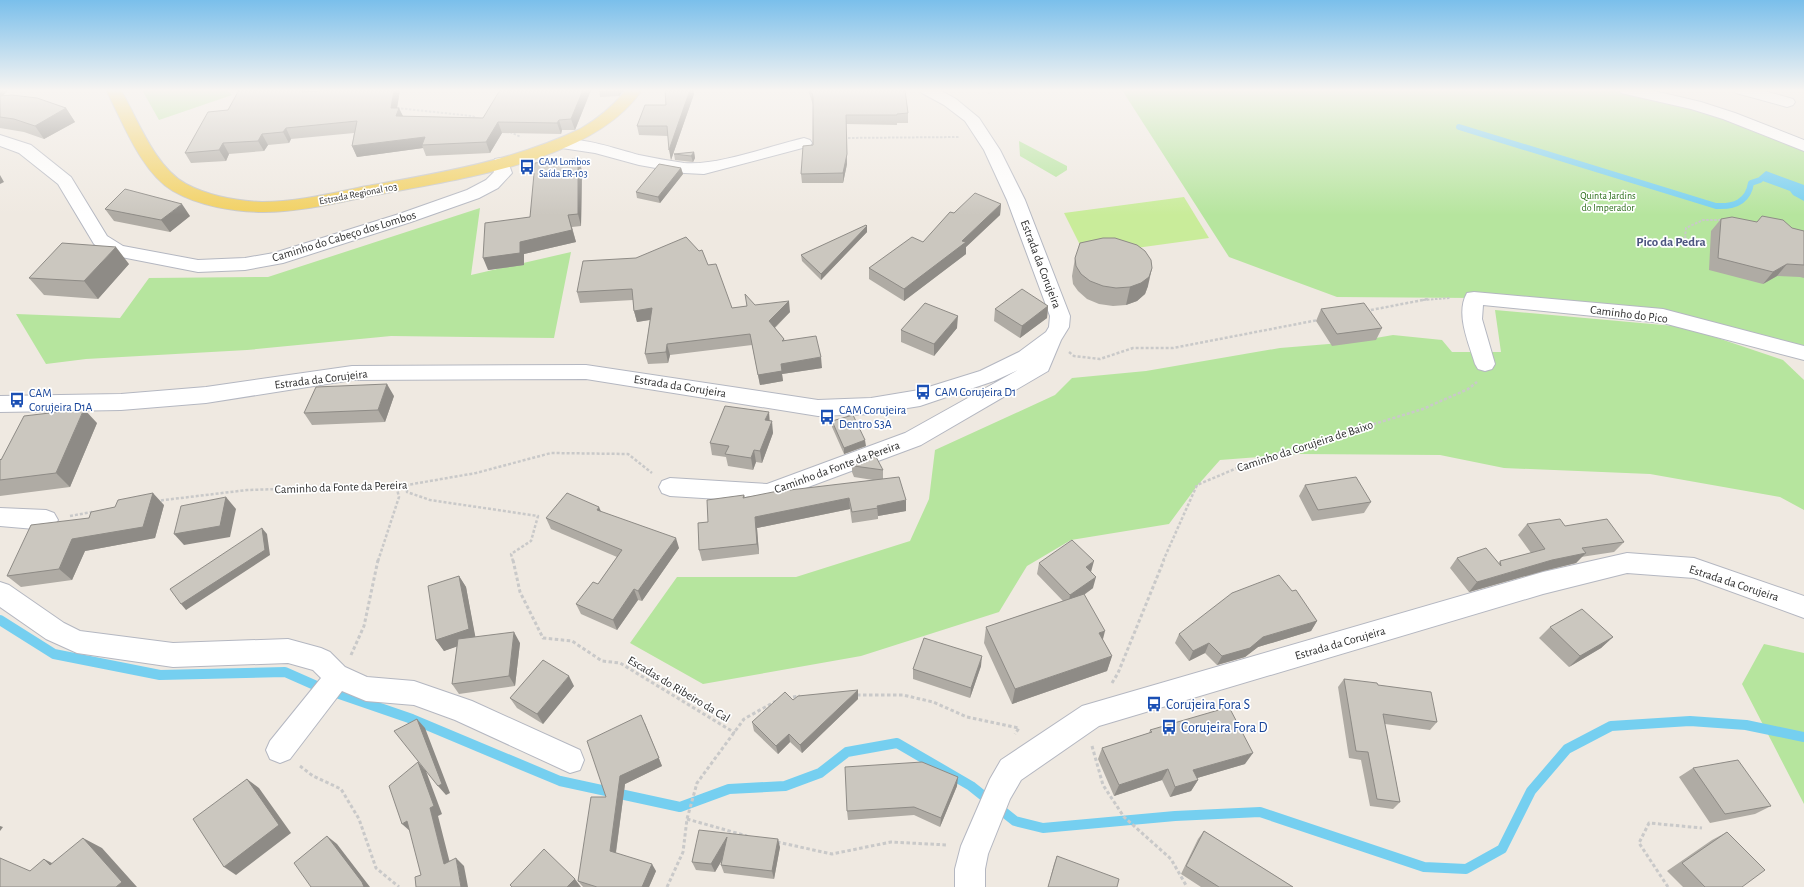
<svg xmlns="http://www.w3.org/2000/svg" width="1804" height="887" font-family="'Alegreya Sans',sans-serif">
  <style>
    .green { fill: #b6e59e }
    .pitch { fill: #c9ec9a }
    .water { fill: #75cff0 }
    .lines { fill: none; stroke-linecap: round; stroke-linejoin: round }
    .stream-far1 { stroke: #75cff0; stroke-width: 6 }
    .stream { stroke: #75cff0; stroke-width: 10 }
    .minor-casing { stroke: #b4b7c1; stroke-width: 2 }
    .major-casing { stroke: #c9c9c9; stroke-width: 2 }
    .path-far2 { stroke: #c9c9c9; stroke-width: 2; stroke-dasharray: 2.5 1.5; stroke-linecap: butt }
    .path-far1 { stroke: #c9c9c9; stroke-width: 2.5; stroke-dasharray: 3 2; stroke-linecap: butt }
    .path { stroke: #c9c9c9; stroke-width: 3; stroke-dasharray: 3.5 2.5; stroke-linecap: butt }
    .minor { fill: #fff; fill-rule: evenodd }
    .major { fill: #f2d163; fill-rule: evenodd }
    .wall { fill: #afaba4 }
    .shaded-wall { fill: #8e8b86 }
    .building { fill: #cbc7bf; stroke: #8e8b86 }
    .labels { text-anchor: middle; stroke-width: 3.5; stroke-linejoin: round; paint-order: stroke }
    .far-transit-label { font-size: 10px; fill: #164399; stroke: #fff; text-anchor: start }
    .far-street-label { font-size: 10px; fill: #2e2e2e; stroke: #fff }
    .far-park-label { font-size: 10px; fill: #2c6e1b; stroke: #fff }
    .street-label { font-size: 12px; fill: #2e2e2e; stroke: #fff }
    .transit-label { font-size: 12px; fill: #164399; stroke: #fff; text-anchor: start }
    .neighbourhood-label { font-size: 13px; font-weight: bold; fill: #4d5680; stroke: #fff }
    .near-transit-label { font-size: 14px; fill: #164399; stroke: #fff; text-anchor: start }
  </style>
  <rect width="100%" height="100%" fill="#efe9e1"/>
  <!-- green -->
  <path class="green" d="M142,90H227L232,95L159,120Z
    M1122,90H1626L1670,100L1804,146V349L1663,316L1474,298L1337,297L1229,257Z
    M1019,141L1067,166V170L1056,177L1020,156Z
    M480,208L471,275L571,252L554,338L391,336L247,350L86,359L46,364L16,314L120,318L149,278L268,277Z
    M1495,310L1685,327L1783,360L1804,380V510L1780,497L1650,474L1504,468L1440,455L1299,454L1220,460L1197,486L1169,524L1071,540L1027,566L999,612L861,656L703,684L630,643L677,577H796L910,541L929,499L935,450L1055,395L1072,378L1146,371L1280,348L1353,342L1393,335L1442,340L1452,352H1501Z
    M1764,644L1804,653V804L1742,684Z"/>
  <!-- pitch -->
  <path class="pitch" d="M1184,197L1209,238L1085,255L1064,213Z"/>
  <!-- water -->
  <path class="water" d="M1766,171L1804,185V201L1793,195L1790,191L1760,180L1759,177Z"/>
  <g class="lines">
    <!-- stream-far1 -->
    <path class="stream-far1" d="M1459,127L1716,206C1734,207 1748,202 1751,183L1760,180"/>
    <!-- stream -->
    <path class="stream" d="M0,620L54,654L160,675L285,672L319,687L412,719L560,781L680,807L729,789L785,786L820,773L847,752L897,743L971,786L1015,821L1043,828L1175,816L1260,812L1424,867L1466,869L1502,849L1531,791L1567,749L1611,726L1690,721L1746,725L1804,737"/>
    <!-- minor casing -->
    <g class="minor-casing">
      <path id="minor" d="M920,90H940L956,99L979,118L1000,150L1025,200L1070,316L1069,327L1061,340L1048,371L921,445L776,499L768,502L670,496L662,493L659,487L662,481L670,478L767,484L905,433L1018,370L994,381L920,406L871,414L818,416L586,379L352,380L206,403L121,410L0,412V396L121,394L206,387L352,366L586,365L818,400L871,398L919,390L980,371L1019,352L1046,332L1049,327L1050,316L1007,200L984,150L965,121L944,105L922,93Z
        M1619,90H1650L1701,102L1735,113L1804,140V151L1723,119L1691,109L1621,93Z
        M1734,90H1761L1793,99L1795,102L1793,105L1787,107L1736,93Z
        M0,135L31,145L71,177L107,236L123,246L198,260L245,258L274,253L399,214L467,190L486,180L494,172L493,163L495,159L501,158L507,159L512,173L498,188L479,198L411,222L283,263L245,270L198,272L111,255L94,244L58,184L19,153L0,146Z
        M804,138L810,140L812,143L810,146L704,174L684,173L639,165L595,153L555,147L553,144L555,141C578,135 616,149 639,155C654,158 670,161 684,163C717,166 770,146 804,138Z
        M1474,292L1663,309L1804,346V360L1663,323L1483,305L1482,319L1495,364L1492,369L1485,371L1478,369L1475,364C1469,343 1455,314 1467,293Z
        M0,508L46,510L54,513L58,520L54,527L46,530L0,526Z
        M1627,553L1694,558L1804,596V618L1694,578L1627,573L1543,594L1099,726L1021,780L1010,799L988,854L985,869V887H955V869L961,846L990,779L1001,760L1082,706L1543,572Z
        M0,582L9,585L64,623L80,631L173,643L288,639L321,648L330,652L345,667L367,677L414,681L472,701L580,750L584,760L580,770L570,773L455,720L414,705L366,701L342,691L290,759L280,763L270,759L266,750L270,741L321,678L313,670L288,663L173,667L77,653L46,639L0,607Z"/>
    </g>
    <!-- major casing -->
    <g class="major-casing">
      <path id="major" d="M106,90H121C138,120 155,167 186,184C209,196 236,201 262,202C297,202 333,193 367,186C439,173 513,161 580,129C598,119 613,106 626,90H642C594,161 460,179 381,194C342,201 303,212 264,212C234,212 199,206 173,191C141,172 123,122 106,90Z"/>
    </g>
    <!-- path-far2 -->
    <path class="path-far2" d="M988,93H990
      M397,108L472,116L479,119
      M510,132L521,137
      M844,138L959,137
      M1703,245L1685,239L1686,228L1703,220H1722
      M1423,300L1450,298"/>
    <!-- path-far1 -->
    <path class="path-far1" d="M1366,311L1428,299
      M1069,352L1074,356L1100,359L1133,348H1173L1318,320
      M407,485V492L430,500L538,516L531,541L511,554L513,561
      M156,501L247,490L407,485L476,473L551,453L628,454L652,473
      M70,516L92,512
      M378,561L399,497L397,489L390,487
      M1163,561L1197,485L1256,460L1423,409L1468,389L1477,382"/>
    <!-- path -->
    <path class="path" d="M513,560L520,592L543,638L572,641L602,661L620,663L735,733
      M351,655L364,626L378,560
      M1112,683L1118,673L1164,560
      M857,695H903L933,702L967,717L1019,728L1015,734
      M787,698L800,696
      M1092,746L1103,785L1124,817L1171,859L1187,887
      M300,766L313,776L341,789L359,819L376,868L399,887
      M687,819L747,836
      M777,842L832,854L891,842L947,845
      M667,887L683,852L687,819L697,783L744,719L776,701
      M1668,887L1639,843L1649,823L1702,828"/>
    <!-- minor -->
    <use href="#minor" class="minor"/>
    <!-- major -->
    <use href="#major" class="major"/>
  </g>
  <!-- wall -->
  <path class="wall" d="M0,90H8L3,95L66,108L75,122L44,139L24,132L0,128Z
    M239,90H309L310,92L329,90H400L397,108L403,116L483,118L591,90L575,130H562L561,134L502,133L490,153L426,156L423,148L357,157L352,146L354,133L291,139L289,143L268,145L264,151L229,154L226,161L191,163L185,153L228,110Z
    M599,90H623V91L619,96L600,97Z
    M665,90H693L694,94L671,160L668,136L639,135L637,126L666,105Z
    M808,90H905L908,113V123H897V125L846,124L847,164L843,183H802L801,174L813,145V105Z
    M694,152L695,158L693,162L675,160L674,154Z
    M681,168L683,174L660,203L637,198L636,192Z
    M582,170L581,226L572,227L576,242L524,254V265L488,270L530,217Z
    M1001,204L1000,215L966,247V254L904,301L869,279V268L923,242L954,213Z
    M105,209L190,216L170,232L114,221Z
    M1721,219L1757,222L1804,231V278L1800,277L1777,276L1763,284L1709,270L1711,231Z
    M867,226V232L821,280L802,261L801,255Z
    M1075,258L1148,286L1145,294L1137,301L1126,305L1113,306L1099,304L1087,299L1078,291L1073,284L1072,276Z
    M129,264L98,299L44,295L29,278Z
    M708,265L732,308L755,305L790,312L775,328L784,339L785,341L822,368L782,374L783,381L760,385L752,345L670,355L668,363L648,364L645,354L650,320L637,322L634,311L633,300L580,303L577,292Z
    M1048,306L1047,318L1020,338L994,321L995,309Z
    M1321,309L1382,328L1376,340L1332,346L1316,321Z
    M957,328L934,356L901,342V330Z
    M394,396L385,422L312,425L304,413Z
    M770,421L773,433L762,463L756,462L753,470L728,466L726,457L712,455L710,443Z
    M832,421L866,446L844,454L832,427Z
    M97,423L70,487L0,496V459L1,460Z
    M852,461L883,470V479L906,511L878,516V519L852,523L850,509L757,528L759,554L702,561L699,550L708,522L744,495L745,497L873,480L854,477L852,472Z
    M1305,485L1371,502L1364,513L1312,521L1299,496Z
    M164,505L155,538L85,551L72,580L21,587L7,576L89,518L115,507Z
    M601,512L679,548L642,601L638,600L617,630L581,614L576,604L598,584L617,557L551,529L546,518Z
    M1527,524L1565,526L1624,542L1614,552L1581,557L1576,563L1543,571L1469,592L1450,568L1457,558L1499,563L1500,561L1531,553L1518,535Z
    M1039,563L1091,571L1093,588L1084,595L1103,640L1112,656L1107,671L1012,704L984,643L986,627L1063,601L1037,574Z
    M459,576L466,587L475,637L520,643L515,686L459,694L452,684L457,646L444,651L436,640Z
    M1292,591L1317,621L1311,631L1258,647L1245,657L1217,665L1205,653L1189,661L1175,643L1179,634Z
    M1550,627L1613,637L1601,648L1569,667L1539,638Z
    M981,666L970,698L913,679V669Z
    M1344,679L1378,685L1437,722L1430,730L1385,724L1400,802L1393,809L1370,806L1361,760L1349,758L1338,687Z
    M574,686L543,724L517,708L510,698Z
    M858,699L802,753L790,742L778,754L754,731L752,722L793,700Z
    M645,723L662,766L625,784L616,853L656,871L649,887H583L578,881L606,797Z
    M1150,730L1245,764L1197,778L1198,780L1191,791L1170,797L1162,780L1114,796L1098,759L1102,748L1149,733Z
    M1693,768L1771,806L1755,814L1710,823L1679,777Z
    M957,786L940,827L914,815L848,820L847,811Z
    M1204,831L1293,887H1201L1181,874L1198,839Z
    M1727,832L1742,887H1683L1667,871L1712,840Z
    M780,847L774,879L724,873L721,865L722,860L715,872L696,870L692,862Z
    M1057,856L1117,887H1048L1054,864Z"/>
  <!-- shaded-wall -->
  <path class="shaded-wall" d="M0,90H8L0,99Z
    M302,90H309L311,93L302,92Z
    M394,90H400L396,114L399,108L404,118L400,127L391,108Z
    M583,90H591L575,130L571,119Z
    M617,90H623V91L619,96Z
    M690,90H693L694,94L671,160L669,150Z
    M66,108L75,122L44,139L35,126Z
    M846,115L847,164L843,183V173Z
    M559,120L562,130L561,134L557,123Z
    M498,122L502,133L490,153L486,142Z
    M286,128L291,139L289,143L283,132Z
    M262,134L268,145L264,151L258,141Z
    M425,137L422,145L423,148L357,157L352,146Z
    M223,143L229,154L226,161L219,150Z
    M694,152L695,158L693,162L691,156Z
    M578,158L582,170L581,226L578,214Z
    M681,168L683,174L660,203L658,197Z
    M0,175L4,182L0,184Z
    M182,204L190,216L170,232L161,220Z
    M1001,204L1000,215L966,247V254L904,301V289L962,241Z
    M568,215L576,242L524,254V265L488,270L483,258L520,242Z
    M867,226V232L821,280V274Z
    M116,247L129,264L98,299L84,281Z
    M1787,264L1777,276L1763,284L1773,272Z
    M1152,268L1148,286L1145,294L1137,301L1126,305L1130,287Z
    M789,301L790,312L770,332L769,321Z
    M1048,306L1047,318L1020,338L1022,326Z
    M652,308L655,319L637,322L634,311Z
    M958,316L957,328L934,356V344Z
    M667,344L670,355L668,363L666,352Z
    M821,357L822,368L782,374L783,381L760,385L758,375L781,364Z
    M387,384L394,396L385,422L378,410Z
    M84,409L97,423L70,487L56,473Z
    M769,412L770,424L765,420Z
    M772,421L773,433L762,463L760,451Z
    M865,440L866,446L844,454V448Z
    M754,450L756,462L753,470L751,458Z
    M153,493L164,505L155,538L85,551L72,580L59,569L72,539Z
    M226,497L236,509L230,537L184,545L174,534Z
    M849,498L850,509L757,528L759,554L757,544L755,517Z
    M906,500V511L878,516L877,506Z
    M599,507L604,518L597,510Z
    M262,528L267,534L270,555L186,610L181,604Z
    M676,538L679,548L642,601L638,591Z
    M1586,553L1576,563L1543,571L1469,592L1477,582L1552,560Z
    M1094,561L1091,572L1086,567Z
    M459,576L466,587L476,640L444,651L436,640Z
    M1096,577L1093,588L1068,606L1070,595Z
    M634,589L638,600L617,630L613,620Z
    M1317,621L1311,631L1258,647L1245,657L1217,665L1222,656L1263,637Z
    M1105,631L1101,647L1099,633Z
    M514,632L520,643L515,686L509,676Z
    M1613,637L1601,648L1569,667L1580,656Z
    M1209,643L1205,653L1189,661L1193,651Z
    M982,656L981,666L970,698L971,688Z
    M1112,656L1107,671L1012,704L1015,689Z
    M569,676L574,686L543,724L537,714Z
    M858,690V699L802,753L800,745Z
    M641,715L662,766L625,784L615,858L610,851L620,776Z
    M417,719L425,728L450,793L446,795L438,786Z
    M789,734L790,742L778,754L776,746Z
    M1253,753L1245,764L1187,781L1193,770Z
    M418,762L426,771L442,814L438,816L452,871L444,864Z
    M1168,769L1162,780L1114,796L1119,785Z
    M958,777L957,786L940,827L941,818Z
    M247,779L259,788L291,833L236,875L224,867Z
    M1198,780L1191,791L1170,797L1175,787Z
    M407,821L411,832L402,824Z
    M0,826L3,827L0,831Z
    M327,836L337,844L370,887H364Z
    M727,837L730,846L715,872L711,864Z
    M83,838L102,848L137,887H116Z
    M778,839L780,847L774,879L772,871Z
    M456,858L464,866L468,887H461Z
    M44,859L64,869L50,865Z
    M652,864L656,871L649,887H642Z
    M575,879L581,887H567Z"/>
  <!-- building -->
  <path class="building" d="M239,90H302V92L329,90H394L391,108H399L396,116L483,118L500,90H583L571,119L559,120L557,123L498,122L486,142L422,145L425,137L352,146L357,121L286,128L283,132L262,134L258,141L223,143L219,150L185,153L208,112L228,110Z
    M665,90H690L669,150L667,126H637L645,105H666Z
    M811,90H905L908,113L897,114V115H846L847,154L843,173L801,174L803,146L813,145V97Z
    M12,95L37,98L66,108L35,126L14,119L0,117V96Z
    M694,152L691,156L674,154Z
    M578,158V214L568,215L572,230L520,242V253L483,258L485,223L530,217L535,163Z
    M659,164L681,168L658,197L636,192Z
    M125,189L182,204L161,220L105,209Z
    M975,193L1001,204L962,241L966,242L904,289L869,268L912,237L923,242L950,212L954,213Z
    M1762,216L1783,220L1792,228L1804,231V265L1787,264L1773,272L1718,258L1721,219L1732,217L1757,222Z
    M866,225L867,226L821,274L801,255Z
    M686,237L699,251L702,250L708,265L716,264L732,308L747,306L745,294L755,305L789,301L769,321L784,339L782,341L816,336L821,357L781,364L782,371L758,375L750,334L667,344L666,352L645,354L652,308L634,311L632,289L577,292L583,261L636,258Z
    M1103,238H1115L1137,245L1145,251L1151,260L1152,268L1149,277L1141,283L1130,287L1116,288L1103,286L1090,281L1081,274L1076,266L1075,258L1080,243Z
    M62,243L116,247L84,281L29,278Z
    M1022,289L1048,306L1022,326L995,309Z
    M925,303L958,316L934,344L901,330Z
    M1364,303L1382,328L1337,334L1321,309Z
    M387,384L378,410L304,413L316,387Z
    M725,406L769,412L765,420L772,421L760,451L754,450L751,458L725,454L729,446L710,443Z
    M84,409L56,473L0,480V459L1,460L24,416Z
    M853,415L865,440L844,448L832,421Z
    M874,453L883,470L854,466L852,461Z
    M899,477L906,500L877,506L878,508L852,512L849,498L755,517L757,544L699,550L698,523L708,522L707,500L744,495L743,498L773,492Z
    M1356,477L1371,502L1318,510L1305,485Z
    M153,493L143,527L72,539L59,569L7,576L31,525L89,518L91,512L115,507L118,500Z
    M567,493L599,507L597,510L676,538L638,591L634,589L613,620L576,604L593,582L598,584L622,550L546,518Z
    M226,497L220,526L174,534L181,506Z
    M1560,519L1565,526L1607,519L1624,542L1582,548L1586,553L1552,560L1477,582L1457,558L1486,548L1501,566L1500,561L1545,549L1527,524Z
    M262,528L265,550L181,604L170,589Z
    M1072,540L1094,561L1086,567L1096,577L1070,595L1039,563Z
    M1279,575L1292,591L1296,590L1317,621L1263,637L1250,648L1222,656L1209,643L1193,651L1179,634L1232,593Z
    M459,576L469,629L436,640L428,586Z
    M1084,594L1105,631L1099,633L1112,656L1015,689L986,627Z
    M1582,609L1613,637L1580,656L1550,627Z
    M514,632L509,676L452,684L458,639Z
    M924,638L982,656L971,688L913,669Z
    M543,660L569,676L537,714L510,698Z
    M1344,679L1377,683L1378,685L1431,692L1437,722L1383,714L1400,802L1377,799L1368,752L1356,751Z
    M858,690L800,745L789,734L776,746L752,722L785,692L793,700L798,696Z
    M1229,707L1253,753L1193,770L1198,780L1175,787L1168,769L1119,785L1102,748L1152,732L1150,730Z
    M641,715L659,758L620,776L610,851L652,864L642,887H597L578,881L591,797H606L587,741Z
    M417,719L442,784L438,786L394,731Z
    M1738,760L1771,806L1725,814L1693,768Z
    M418,762L434,806L430,808L444,864L456,858L461,887H416L415,877L421,875L407,821L402,824L389,786Z
    M922,762L958,777L941,818L914,807L847,811L845,767Z
    M247,779L279,825L224,867L193,819Z
    M699,830L778,839L772,871L721,865L727,837L711,864L692,862Z
    M1204,831L1293,887H1219L1186,866Z
    M1727,832L1765,870L1742,887H1705L1682,863Z
    M327,836L362,882L364,887H311L294,863Z
    M83,838L122,882L116,887H0V858L30,871L44,859L50,865Z
    M544,849L575,879L567,887H512L510,885Z
    M1057,856L1119,879L1117,887H1048Z"/>
  <!-- sky -->
  <linearGradient id="sky" x2="0" y2="1"><stop stop-color="#7abfeb"/><stop offset="0.42" stop-color="#f8f5f2"/><stop offset="1" stop-color="#f8f5f2" stop-opacity="0"/></linearGradient>
  <rect width="1804" height="215" fill="url(#sky)"/>
  <!-- icons -->
  <defs>
    <g id="bus-bare" transform="scale(1.2)"><path d="M-5-6H5V4H4V6H2V4H-2V6H-4V4H-5ZM-3.5-4V0h7V-4ZM-3.5 1.2v1.5H-2V1.2ZM2 1.2v1.5H3.5V1.2Z" fill="#1a4fb4" stroke="#fff" stroke-width="2.5" paint-order="stroke"/></g>
  </defs>
  <g fill-rule="evenodd">
    <use href="#bus-bare" x="527" y="167"/>
    <use href="#bus-bare" x="923" y="392"/>
    <use href="#bus-bare" x="17" y="400"/>
    <use href="#bus-bare" x="827" y="417"/>
    <use href="#bus-bare" x="1154" y="704"/>
    <use href="#bus-bare" x="1169" y="727"/>
  </g>
  <g class="labels">
    <!-- far-transit labels -->
    <g class="far-transit-label">
      <text x="539" y="165">CAM Lombos<tspan x="539" dy="12">Saída ER-103</tspan></text>
    </g>
    <!-- far-street labels -->
    <g class="far-street-label">
      <text transform="translate(358 193) rotate(-11)" y="4">Estrada Regional 103</text>
    </g>
    <!-- far-park labels -->
    <g class="far-park-label">
      <text x="1608" y="199">Quinta Jardins<tspan x="1608" dy="12">do Imperador</tspan></text>
    </g>
    <!-- street labels -->
    <g class="street-label">
      <text transform="translate(344 236) rotate(-17)" y="4">Caminho do Cabeço dos Lombos</text>
      <text transform="translate(1041 264) rotate(69)" y="4">Estrada da Corujeira</text>
      <text transform="translate(1629 314) rotate(7)" y="4">Caminho do Pico</text>
      <text transform="translate(321 379) rotate(-7)" y="4">Estrada da Corujeira</text>
      <text transform="translate(680 386) rotate(9)" y="4">Estrada da Corujeira</text>
      <text transform="translate(1305 446) rotate(-18)" y="4">Caminho da Corujeira de Baixo</text>
      <text transform="translate(837 467) rotate(-20)" y="4">Caminho da Fonte da Pereira</text>
      <text transform="translate(341 487) rotate(-2)" y="4">Caminho da Fonte da Pereira</text>
      <text transform="translate(1734 583) rotate(18)" y="4">Estrada da Corujeira</text>
      <text transform="translate(1340 643) rotate(-16)" y="4">Estrada da Corujeira</text>
      <text transform="translate(679 689) rotate(31)" y="4">Escadas do Ribeiro da Cal</text>
    </g>
    <!-- transit labels -->
    <g class="transit-label">
      <text x="935" y="396">CAM Corujeira D1</text>
      <text x="29" y="397">CAM<tspan x="29" dy="14">Corujeira D1A</tspan></text>
      <text x="839" y="414">CAM Corujeira<tspan x="839" dy="14">Dentro S3A</tspan></text>
    </g>
    <!-- neighbourhood labels -->
    <g class="neighbourhood-label">
      <text x="1671" y="246">Pico da Pedra</text>
    </g>
    <!-- near-transit labels -->
    <g class="near-transit-label">
      <text x="1166" y="709">Corujeira Fora S</text>
      <text x="1181" y="732">Corujeira Fora D</text>
    </g>
  </g>
</svg>
